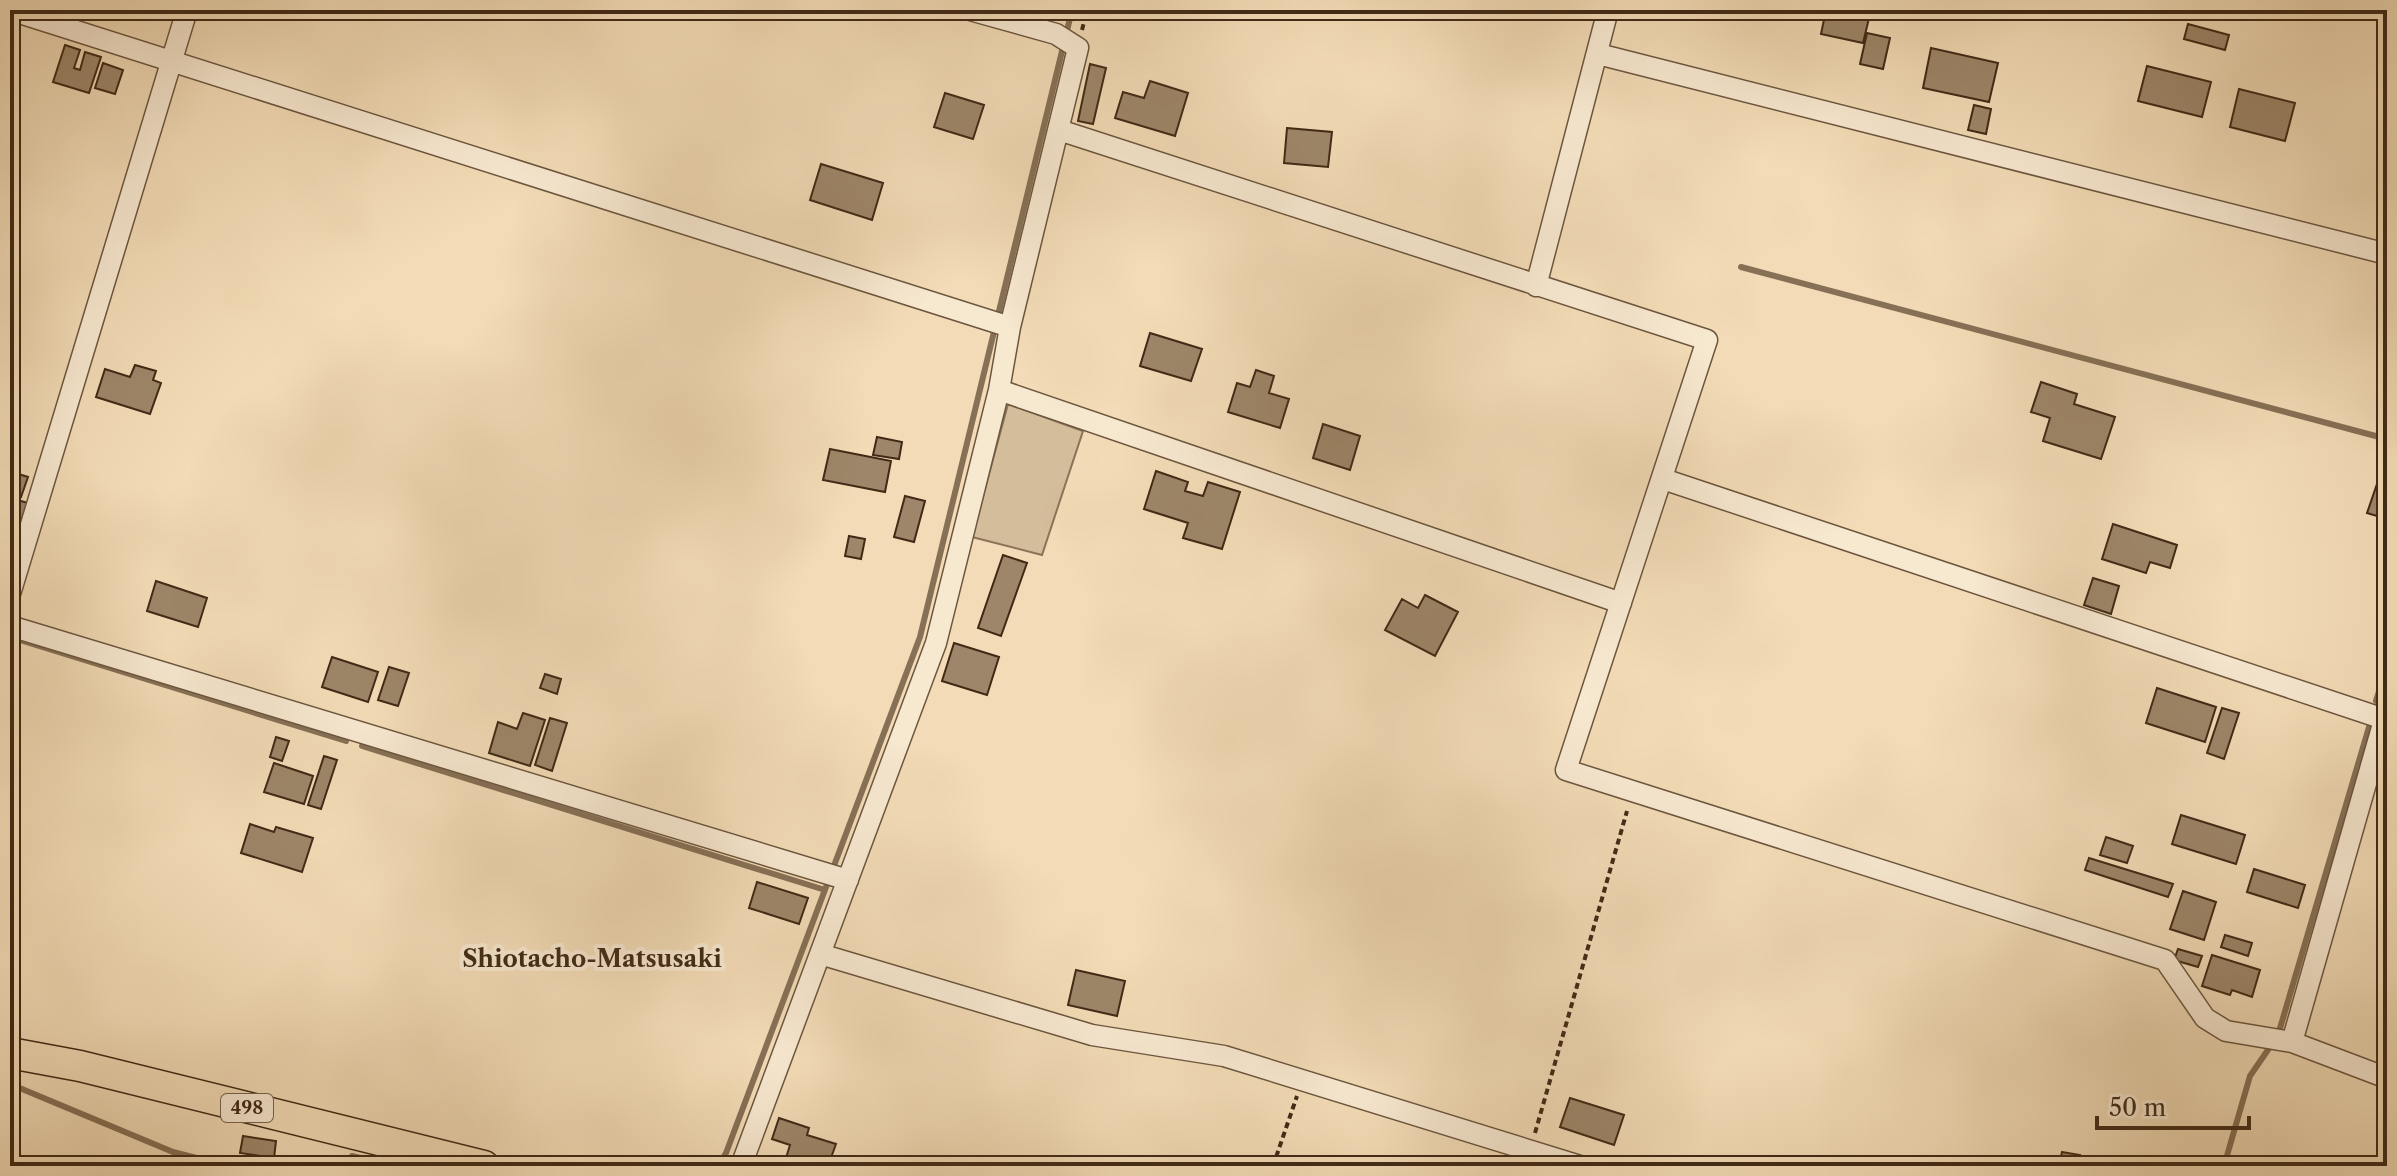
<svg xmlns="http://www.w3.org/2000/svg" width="2397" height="1176" font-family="'Libre Caslon Text',serif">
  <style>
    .green { fill: #d4bd9b; stroke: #8a7458; stroke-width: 2 }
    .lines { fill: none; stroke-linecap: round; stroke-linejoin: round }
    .stream { stroke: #867056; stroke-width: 6 }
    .building { fill: #9d8669; stroke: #402a16; stroke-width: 2 }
    .minor-casing { stroke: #6c563e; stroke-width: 23 }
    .highway-casing { stroke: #402a16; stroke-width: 33 }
    .path { stroke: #402a16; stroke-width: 4; stroke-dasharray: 6 4; stroke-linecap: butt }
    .minor { stroke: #f7e8d0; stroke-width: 20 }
    .highway { stroke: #f2dbb6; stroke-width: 30 }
    .labels { text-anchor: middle; stroke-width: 8; stroke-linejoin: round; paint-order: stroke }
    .shield { fill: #f7e8d0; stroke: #77634e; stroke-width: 2 }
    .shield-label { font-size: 18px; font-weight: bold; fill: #402a16 }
    .quarter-label { font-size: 24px; font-weight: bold; fill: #402a16; stroke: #f7e8d0 }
  </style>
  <rect width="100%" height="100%" fill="#f2dbb6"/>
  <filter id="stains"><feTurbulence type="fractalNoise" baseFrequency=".0025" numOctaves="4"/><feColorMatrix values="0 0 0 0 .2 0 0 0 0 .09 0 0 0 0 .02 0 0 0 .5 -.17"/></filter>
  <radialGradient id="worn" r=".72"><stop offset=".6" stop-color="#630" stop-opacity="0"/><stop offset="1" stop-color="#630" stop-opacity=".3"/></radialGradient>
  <!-- green -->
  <path class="green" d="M1008,404L1083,431L1042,555L972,537Z"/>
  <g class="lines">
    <!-- stream -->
    <path class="stream" d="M1741,267L2387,439
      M10,637L346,741
      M2376,701L2387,666
      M362,746L825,890
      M2278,1035L2369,727
      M10,1084L173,1152L220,1164L318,1160
      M352,1156L392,1166
      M718,1166L726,1153L920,637L1072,10
      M2224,1166L2250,1076L2272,1044"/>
  </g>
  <!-- building -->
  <path class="building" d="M1826,10H1871L1863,43L1821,34Z
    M2188,24L2229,35L2225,50L2184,39Z
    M1867,33L1890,38L1883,69L1860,64Z
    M65,45L80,50L74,68L80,70L85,52L101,57L89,93L53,82Z
    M1931,48L1998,63L1989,102L1923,88Z
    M103,63L123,70L115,94L95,88Z
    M1090,64L1106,68L1093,124L1078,121Z
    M2147,66L2211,82L2202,117L2138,101Z
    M1150,81L1188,93L1175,136L1115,118L1123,92L1144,98Z
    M2239,89L2295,103L2285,141L2230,127Z
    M945,93L984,105L973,139L934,127Z
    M1974,105L1991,109L1986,134L1968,130Z
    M1287,128L1332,132L1328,167L1284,163Z
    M821,164L883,183L872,220L810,200Z
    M1150,333L1202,349L1191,381L1140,366Z
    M135,365L156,371L153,380L161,383L150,414L96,397L105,369L130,377Z
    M1256,370L1274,376L1269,393L1289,399L1280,428L1228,412L1237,383L1250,387Z
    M2041,382L2077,394L2074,404L2115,417L2101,459L2043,441L2050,418L2031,412Z
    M1323,424L1360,436L1350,470L1313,458Z
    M877,437L902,442L899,459L873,455Z
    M830,449L891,461L885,492L823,480Z
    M1156,471L1188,482L1185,491L1203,496L1208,482L1240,492L1222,549L1183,538L1188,523L1144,509Z
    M12,472L28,477L21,497L10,494Z
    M2378,481L2387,484V519L2367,513Z
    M905,496L925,501L914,542L894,537Z
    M10,498L28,503L23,519L10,515Z
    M2113,524L2177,545L2170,568L2150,562L2146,573L2102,559Z
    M849,536L865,539L861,559L845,556Z
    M1003,555L1027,563L1001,636L978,628Z
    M2093,578L2119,586L2111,614L2084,605Z
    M156,581L207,598L198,627L147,611Z
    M1425,595L1458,612L1435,656L1385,630L1402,599L1418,608Z
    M954,643L999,657L987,695L942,681Z
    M332,657L378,672L368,702L322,687Z
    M389,667L409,673L398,706L378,700Z
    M545,674L561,679L557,694L540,688Z
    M2157,688L2216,707L2205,742L2146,723Z
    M2222,708L2239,713L2224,759L2207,753Z
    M523,713L545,720L530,766L489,753L498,722L517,729Z
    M550,718L567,723L552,771L535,765Z
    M276,737L289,741L282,761L270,757Z
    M324,756L337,760L321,809L308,805Z
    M274,763L313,776L304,804L264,792Z
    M2181,815L2245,835L2236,864L2172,844Z
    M250,824L274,832L276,827L313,838L302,872L241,853Z
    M2106,837L2133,846L2127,863L2100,855Z
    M2089,858L2173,884L2168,897L2085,870Z
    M2254,869L2305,885L2298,908L2247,892Z
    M757,882L808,898L799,924L749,908Z
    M2183,891L2216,902L2204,940L2170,929Z
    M2225,935L2252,943L2248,956L2221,947Z
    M2178,949L2202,956L2198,967L2174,960Z
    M2212,955L2260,970L2252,997L2232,990L2230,995L2202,986Z
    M1076,970L1125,981L1117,1016L1068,1005Z
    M1570,1098L1624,1115L1614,1145L1560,1127Z
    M779,1118L809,1128L807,1135L836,1144L828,1166H810L786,1158L790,1145L772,1139Z
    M243,1136L276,1141L274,1158L240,1153Z
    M2062,1152L2080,1155L2078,1166H2059Z
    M767,1158L789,1165L788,1166H764Z
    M2016,1161L2041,1166H2014Z"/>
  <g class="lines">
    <!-- minor casing -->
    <g class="minor-casing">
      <path id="minor" d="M10,10L1010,327
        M1598,54L2387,254
        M1059,130L1707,340L1566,770L2165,960L2205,1018L2226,1031L2292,1042L2387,1078
        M1536,286L1608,10
        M999,390L1621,603
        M1663,479L2384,719
        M10,594L187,10
        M10,626L848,880
        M820,954L1092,1035L1224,1056L1580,1166
        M2292,1042L2387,710
        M741,1166L936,643L999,390L1010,327L1078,48L1056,34L970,10"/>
    </g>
    <!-- highway casing -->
    <g class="highway-casing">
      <path id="highway" d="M10,1053L80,1066L484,1166"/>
    </g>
    <!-- path -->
    <path class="path" d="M1082,30L1087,10
      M1535,1133L1627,811
      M1273,1166L1297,1096"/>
    <!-- minor -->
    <use href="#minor" class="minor"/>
    <!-- highway -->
    <use href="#highway" class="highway"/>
  </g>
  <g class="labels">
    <!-- shield labels -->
    <rect class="shield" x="221" y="1094" width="52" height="28" rx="6"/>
    <g class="shield-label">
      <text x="247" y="1114">498</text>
    </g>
    <!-- quarter labels -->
    <g class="quarter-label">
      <text x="592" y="967">Shiotacho-Matsusaki</text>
    </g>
  </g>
  <!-- margin -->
  <rect width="2397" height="1176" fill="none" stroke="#f2dbb6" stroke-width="40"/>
  <rect x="12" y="12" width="2373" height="1152" fill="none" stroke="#402a16" stroke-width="4"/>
  <rect x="20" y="20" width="2357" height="1136" fill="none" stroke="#402a16" stroke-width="2"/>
  <!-- scale -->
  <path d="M2097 1116v12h152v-12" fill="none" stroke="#402a16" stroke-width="4"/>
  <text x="2109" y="1116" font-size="24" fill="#402a16" stroke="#f7e8d0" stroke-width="6" paint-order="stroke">50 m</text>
  <rect width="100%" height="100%" filter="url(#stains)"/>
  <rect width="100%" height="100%" fill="url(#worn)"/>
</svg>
